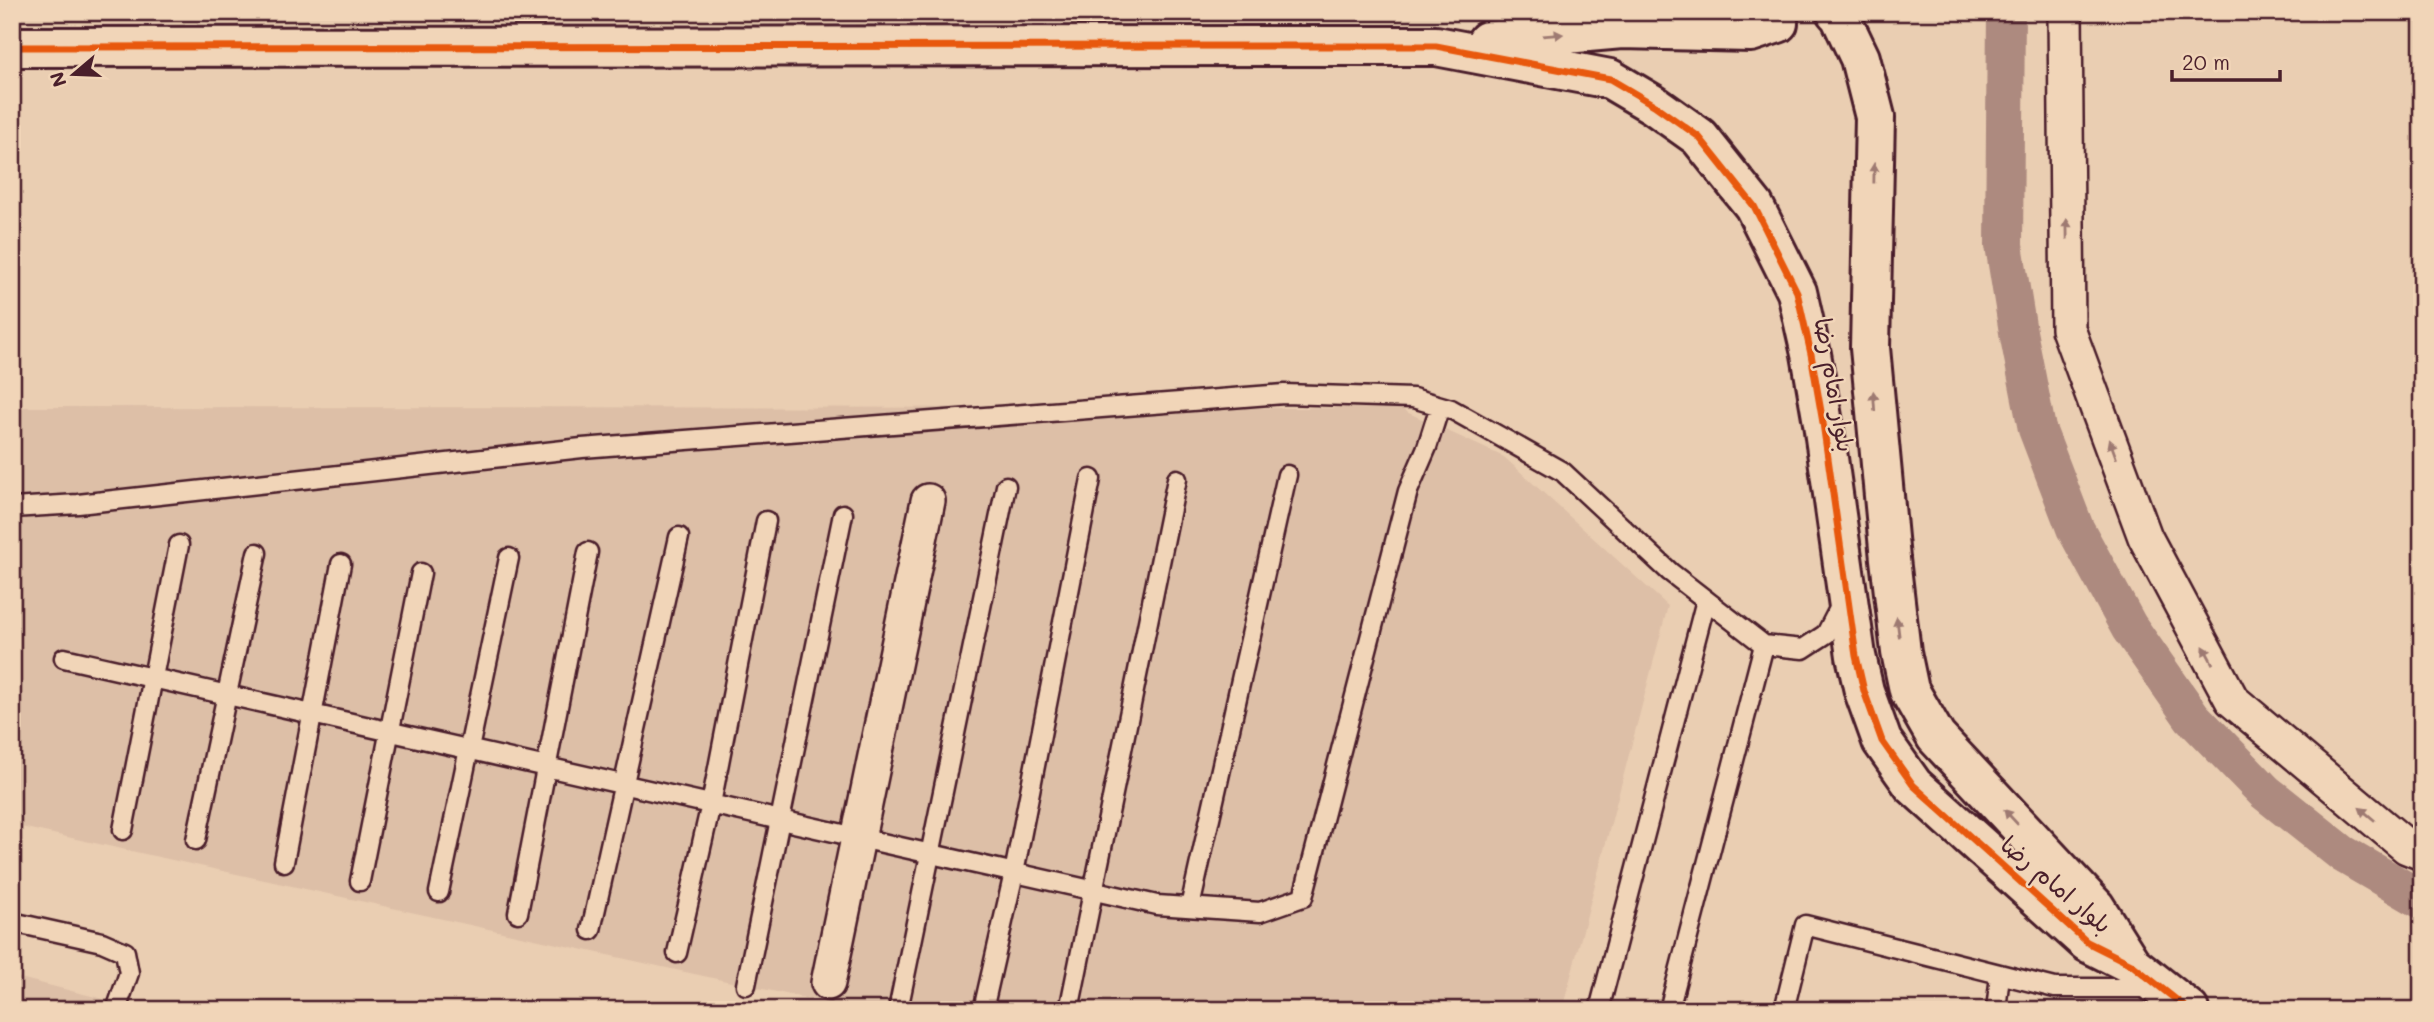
<svg xmlns="http://www.w3.org/2000/svg" width="2434" height="1022" font-family="Mali,'Playpen Sans Arabic',sans-serif">
  <style>
    .built { fill: #ddbfa7 }
    .lines { fill: none; stroke-linecap: round; stroke-linejoin: round }
    .canal { stroke: #ad8a7f; stroke-width: 38 }
    .lane-casing { stroke: #4a1f2b; stroke-width: 23 }
    .street-casing { stroke: #4a1f2b; stroke-width: 38 }
    .secondary-casing { stroke: #4a1f2b; stroke-width: 44 }
    .lane { stroke: #f1d5b8; stroke-width: 18 }
    .street { stroke: #f1d5b8; stroke-width: 33 }
    .secondary { stroke: #f1d5b8; stroke-width: 38 }
    .cycleway-casing { stroke: #f1d5b8; stroke-width: 11 }
    .cycleway { stroke: #e8590c; stroke-width: 7 }
    .oneway { fill: #9e7a72 }
    .labels { text-anchor: middle; stroke-width: 5; stroke-linejoin: round; paint-order: stroke }
    .street-label { font-size: 24px; fill: #4a1f2b; stroke: #f1d5b8 }
  </style>
  <rect width="100%" height="100%" fill="#eaceb2"/>
  <filter id="ink" filterUnits="userSpaceOnUse"><feTurbulence type="fractalNoise" baseFrequency=".0143" numOctaves="2"/><feDisplacementMap in="SourceGraphic" scale="14" xChannelSelector="R" yChannelSelector="G"/><feConvolveMatrix kernelMatrix="1 2 1 2 8 2 1 2 1" color-interpolation-filters="sRGB"/></filter>
  <g filter="url(#ink)">
    <!-- built -->
    <path class="built" d="M24,407L1398,408L1504,457L1668,606L1562,1010H859L12,825V416Z
      M12,976L147,1010H12Z"/>
    <g class="lines">
      <!-- canal -->
      <path class="canal" d="M2006,12L2004,245L2018,332L2037,429L2075,528L2129,627L2192,717L2265,792L2343,854L2422,900"/>
      <!-- lane casing -->
      <g class="lane-casing">
        <path id="lane" d="M12,508L78,504L582,448L1284,394L1413,398L1451,409L1563,472L1670,572L1764,645L1803,649L1826,634L1842,603
          M64,658L1157,905L1260,912L1303,897L1408,491L1427,447L1440,406
          M123,830L179,545
          M196,840L257,553
          M284,862L341,564
          M360,881L421,573
          M439,892L509,558
          M1190,907L1287,475
          M518,913L588,552
          M12,922L102,942L125,952L129,973L116,1010
          M591,930L679,537
          M677,953L711,804L766,521
          M746,985L843,514
          M898,1010L1006,486
          M983,1010L1014,873L1091,479
          M1069,1010L1177,479
          M1599,1010L1706,600
          M1669,1010L1764,645
          M1784,1010L1805,925L2055,988H2153
          M1996,1010L2000,975"/>
      </g>
      <!-- street casing -->
      <g class="street-casing">
        <path id="street" d="M2065,12L2068,329L2145,537L2232,700L2407,847L2422,853
          M828,983L928,501"/>
      </g>
      <!-- secondary casing -->
      <g class="secondary-casing">
        <path id="secondary" d="M1836,12L1840,16L1860,58L1875,117L1870,348L1890,559L1901,652L1909,690L1936,737L2095,907L2131,964
          M1487,41L1622,29L1751,32L1778,23V12
          M12,47L1436,46L1610,79L1654,105L1699,137L1754,206L1797,292L1811,354L1823,423L1856,656L1864,691L1882,741L1913,785L2087,942L2131,964L2189,1010"/>
      </g>
      <!-- lane -->
      <use href="#lane" class="lane"/>
      <!-- street -->
      <use href="#street" class="street"/>
      <!-- secondary -->
      <use href="#secondary" class="secondary"/>
      <!-- cycleway casing -->
      <g class="cycleway-casing">
        <path id="cycleway" d="M12,47L1436,46L1610,79L1654,105L1699,137L1754,206L1797,292L1811,354L1823,423L1856,656L1864,691L1882,741L1913,785L2087,942L2131,964L2189,1010"/>
      </g>
      <!-- cycleway -->
      <use href="#cycleway" class="cycleway"/>
    </g>
    <!-- one-way arrows -->
    <defs><path id="oneway-solid" d="M-6-.8H1V-3.2L6.5 0L1 3.2V.8H-6Z" transform="scale(1.75)"/></defs>
    <g class="oneway">
      <use href="#oneway-solid" transform="translate(1553 35) rotate(-5)"/>
      <use href="#oneway-solid" transform="translate(1874 173) rotate(-89)"/>
      <use href="#oneway-solid" transform="translate(2067 229) rotate(-91)"/>
      <use href="#oneway-solid" transform="translate(1874 401) rotate(-94)"/>
      <use href="#oneway-solid" transform="translate(2113 449) rotate(-110)"/>
      <use href="#oneway-solid" transform="translate(1898 627) rotate(-97)"/>
      <use href="#oneway-solid" transform="translate(2208 655) rotate(-118)"/>
      <use href="#oneway-solid" transform="translate(2367 814) rotate(-140)"/>
      <use href="#oneway-solid" transform="translate(2011 817) rotate(-133)"/>
    </g>
  </g>
  <g class="labels">
    <!-- street labels -->
    <g class="street-label">
      <text transform="translate(1834 385) rotate(80)" y="8">بلوار امام رضا</text>
      <text transform="translate(2056 885) rotate(40)" y="8">بلوار امام رضا</text>
    </g>
  </g>
  <!-- margin -->
  <rect width="2434" height="1022" fill="none" stroke="#f1d5b8" stroke-width="42"/>
  <rect x="21" y="21" width="2392" height="980" fill="none" stroke="#4a1f2b" stroke-width="2.5" filter="url(#ink)"/>
  <!-- north arrow -->
  <g transform="translate(74 74) rotate(251)" stroke="#f1d5b8" stroke-width="5" paint-order="stroke">
  <path d="M0-5L12 26L0 18L-12 26Z" fill="#4a1f2b"/>
  <text y="-10" font-size="19" font-weight="bold" text-anchor="middle" fill="#4a1f2b">N</text>
  </g>
  <!-- scale -->
  <path d="M2172 70v10h108v-10" fill="none" stroke="#4a1f2b" stroke-width="3.5"/>
  <text x="2182" y="70" font-size="21" fill="#4a1f2b" stroke="#f1d5b8" stroke-width="5" paint-order="stroke">20 m</text>
</svg>
